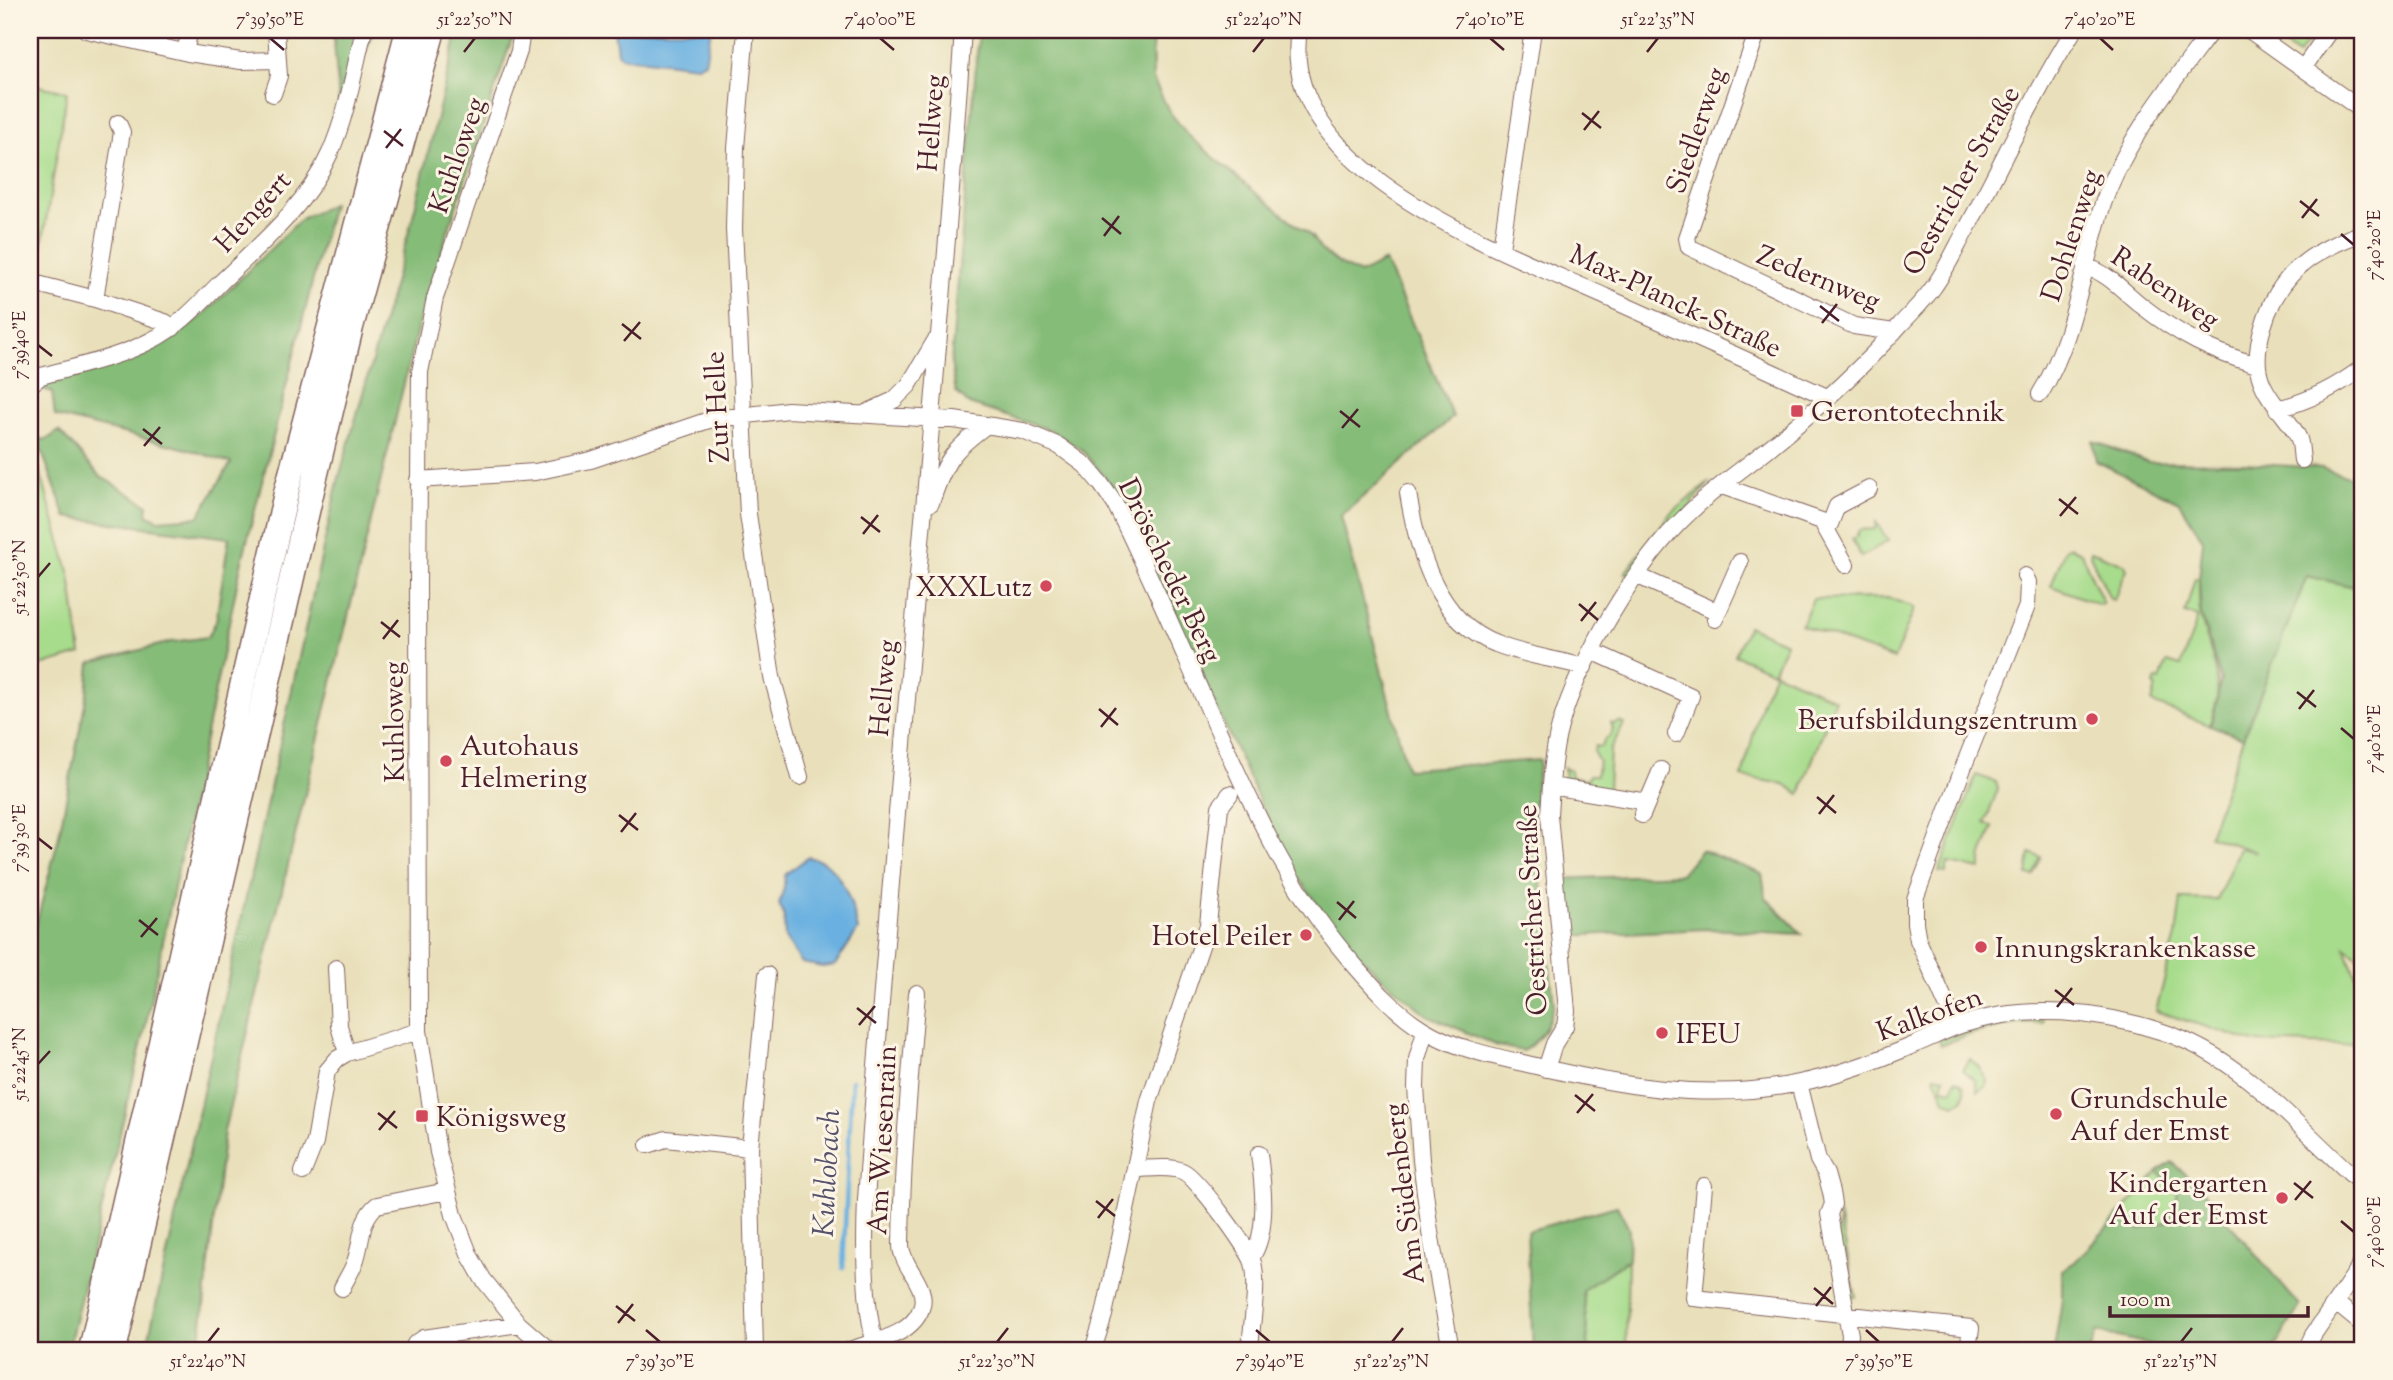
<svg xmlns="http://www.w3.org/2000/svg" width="2393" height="1380" font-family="'Sorts Mill Goudy',serif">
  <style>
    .green { fill: #a7dc8c; stroke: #787e5c; stroke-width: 2 }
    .forest { fill: #85bc78; stroke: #686e52; stroke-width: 2 }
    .water { fill: #6bb1e1; stroke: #5a6886; stroke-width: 2 }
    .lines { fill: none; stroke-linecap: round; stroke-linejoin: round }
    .stream { stroke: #6bb1e1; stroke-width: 4.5 }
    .minor-casing { stroke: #82635d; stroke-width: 18 }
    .highway-casing { stroke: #82635d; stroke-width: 27 }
    .minor { stroke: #fff; stroke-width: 16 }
    .highway { stroke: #fff; stroke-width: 24 }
    .ticks { fill: none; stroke: #4a1f2b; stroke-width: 2.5 }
    .poi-dot { fill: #d1495b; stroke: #fcf5e5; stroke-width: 2.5 }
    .labels { text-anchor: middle; stroke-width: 6; stroke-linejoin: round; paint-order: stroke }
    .street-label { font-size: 28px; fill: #4a1f2b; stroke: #fcf5e5 }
    .poi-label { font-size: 28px; fill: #4a1f2b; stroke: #fcf5e5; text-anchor: start }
    .water-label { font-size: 30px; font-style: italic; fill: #56526b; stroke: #fcf5e5 }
    .neatline { fill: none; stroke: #4a1f2b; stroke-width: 2.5 }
    .ticks-label { font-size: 18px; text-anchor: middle; fill: #4a1f2b }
  </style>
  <rect width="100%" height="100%" fill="#fcf5e5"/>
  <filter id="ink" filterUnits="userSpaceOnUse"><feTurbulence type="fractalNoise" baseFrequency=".0143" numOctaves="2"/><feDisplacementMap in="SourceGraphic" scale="14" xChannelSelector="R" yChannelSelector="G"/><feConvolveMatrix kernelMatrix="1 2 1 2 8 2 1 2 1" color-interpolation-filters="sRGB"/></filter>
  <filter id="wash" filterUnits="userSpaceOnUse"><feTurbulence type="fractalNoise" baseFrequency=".00686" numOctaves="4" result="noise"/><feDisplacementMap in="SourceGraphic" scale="28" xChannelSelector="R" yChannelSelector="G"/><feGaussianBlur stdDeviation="1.57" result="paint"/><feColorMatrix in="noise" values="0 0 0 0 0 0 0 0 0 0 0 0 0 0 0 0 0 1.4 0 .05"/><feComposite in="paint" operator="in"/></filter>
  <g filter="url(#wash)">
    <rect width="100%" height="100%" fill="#e9e0bb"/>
    <!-- green -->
    <path class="green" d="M2264,30H2313L2316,32L2298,55Z
      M30,84L67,92L38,270L30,269Z
      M30,444L38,465L70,575L81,654L30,669Z
      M1710,482L1632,574L1625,573L1670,514Z
      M1876,522L1888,541L1861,557L1852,539L1856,537L1859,530L1875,529Z
      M2070,547L2081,552L2103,603L2100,605L2051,586L2065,549Z
      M2091,551L2124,564L2127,569L2114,600L2110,599L2090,555Z
      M2307,576L2363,589V960L2345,947L2363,996V1041L2344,1045L2253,1042L2156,1011L2176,936L2181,899L2217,900L2239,848L2256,852L2209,836L2243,738Z
      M2195,578L2199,579C2199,591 2198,605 2201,617C2211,660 2228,680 2209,725L2152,703L2156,686L2154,685L2156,679L2160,680L2167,662L2181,666L2198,617L2185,613Z
      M1888,598L1915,607L1894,659L1801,625L1813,599Z
      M1748,626L1786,643L1773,672L1735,655Z
      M1775,672L1835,699L1800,794L1784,784L1742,777L1763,698Z
      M1619,722L1624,724L1610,750L1608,790L1565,782L1564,768L1571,771L1570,777L1588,780L1589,775H1596L1599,762L1594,753L1595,746L1601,747L1605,739L1609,737L1613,729L1611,723L1615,724Z
      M1976,775L1996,782L1998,789L1985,823L1993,827L1981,858V869L1948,863L1946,873L1939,872Z
      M2030,853L2041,857L2033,876L2027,875Z
      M2044,1019V1023C2007,1023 1975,1031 1941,1045L1939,1040L2005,1020Z
      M1970,1059L1978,1066L1987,1081L1986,1086L1978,1091L1975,1080L1963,1070Z
      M1935,1075L1944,1077L1942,1088L1953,1090L1955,1080C1964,1083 1967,1091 1963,1100L1955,1104L1946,1101L1934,1077Z
      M2158,1172L2178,1193L2172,1220L2139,1230L2119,1215Z
      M1839,1214L1856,1297L1847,1298L1846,1293L1853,1291L1846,1252L1838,1253Z
      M1628,1260L1626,1350H1589L1583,1290Z"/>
    <!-- forest -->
    <path class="forest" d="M333,30H374L340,115Z
      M458,30H512V38L421,313L224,1131L199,1350H146L338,481L412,220Z
      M979,30H1152L1153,79L1169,111L1188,135L1251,189L1312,237L1321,250L1339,264L1360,274L1385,261L1453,417L1341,516L1407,769L1540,760L1535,791V826L1554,1005C1547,1027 1543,1038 1523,1051L1498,1046L1427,1015L1381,977L1337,932L1295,873L1263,809L1118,493L1082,450L1050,430L969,404L956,392L951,363Z
      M332,204L241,565L144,1033L68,1350H30V948L58,840L87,693L90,663L171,642L208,637L216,621L229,538L66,517L37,438L46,440L59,431L100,476L148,505L147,514L158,520L198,517L231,463L187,449L55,416L52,392L37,387L130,359L170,340L200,318L301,219Z
      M2093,441L2148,462L2243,463L2322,468L2363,482V589L2307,576L2243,738L2210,725L2214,715L2221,680L2201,614L2199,578L2203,540L2179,502L2096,461Z
      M1701,850L1762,874L1766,898L1802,934L1707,929L1564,936L1558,879L1681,874Z
      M2172,1162L2216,1203L2229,1223L2300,1306L2273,1350H2173L2097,1332L2091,1350H2054L2062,1300V1270L2075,1262L2119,1215L2139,1230L2172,1220L2178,1193L2158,1172Z
      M1617,1206L1629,1229L1628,1259L1583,1290L1589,1350H1533L1527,1231Z"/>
    <!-- water -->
    <path class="water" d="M614,30H711L705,62L697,66L621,57L617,52Z
      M808,857C814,859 823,860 828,865C846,881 853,908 858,930L835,965L823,967L802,963L785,938L784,916L779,904L784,888L785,875Z"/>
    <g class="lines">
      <!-- stream -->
      <path class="stream" d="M843,1268L852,1080"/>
    </g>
  </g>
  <g filter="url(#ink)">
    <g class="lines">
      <!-- minor casing -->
      <g class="minor-casing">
        <path id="minor" d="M86,30L188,53L241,61L278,60
          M522,30L519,51L435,298L420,372L418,584L419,1031L438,1152L454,1215L470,1256L483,1279L519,1324L549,1350
          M746,30L736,148L734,229L748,514L772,677L800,777
          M1299,30C1276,172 1505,251 1606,297C1680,330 1755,364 1829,398
          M1758,30L1687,238L1689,247L1854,326L1894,332
          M2249,30L2363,111
          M185,52L190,30
          M2304,67L2330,30
          M273,94L279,76L276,30
          M1501,249L1533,30
          M2085,266C2108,273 2123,291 2142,306C2179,335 2212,352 2257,365
          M30,282L95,299L165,322L173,328
          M95,299L122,132L118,123
          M30,385L41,376C77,366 118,358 152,340C180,326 199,304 221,282C261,244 307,205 330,153C347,115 354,70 364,30
          M2040,394C2076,337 2082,264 2104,201C2127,138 2172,83 2212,30
          M2277,409C2310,401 2336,388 2363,367
          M866,413L894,400L909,385L935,341
          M2302,460C2301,454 2301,445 2299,439C2291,420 2269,403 2261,380C2255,364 2258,344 2263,327C2278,274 2312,250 2363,233
          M418,480L535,472L591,460L709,420L788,410L954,420L1023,431L1059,446L1085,465L1101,484L1115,504C1154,582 1188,664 1224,743C1262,828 1295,898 1357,968C1376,990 1398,1014 1423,1029C1454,1048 1488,1055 1523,1063C1614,1085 1707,1103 1799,1083C1839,1075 1879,1060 1916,1044C1931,1038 1946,1030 1961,1025C2025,1003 2099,1011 2163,1032C2246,1059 2299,1130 2363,1185
          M1722,486L1830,524L1837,506L1869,489
          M1408,493C1417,549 1437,622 1496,644C1523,655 1555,659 1584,667
          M931,503C945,461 951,451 987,425
          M1822,522L1846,565
          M1638,576L1718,612
          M1715,619L1740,562
          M1592,651L1691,696L1676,734
          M1551,786L1647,802
          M1642,815L1661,770
          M336,968L339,1026L347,1053
          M1956,1026L1918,940L1915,923V899L1965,763L2027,606L2028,582L2025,576
          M1425,1031L1417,1059L1416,1087L1421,1160L1430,1232L1451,1350
          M1546,1069L1554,1044L1565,1026L1567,1011L1549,815C1551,786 1552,755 1560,726C1579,660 1637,562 1687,515C1712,490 1742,470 1769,448C1816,410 1860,370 1900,325C1912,312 1925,300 1935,285C1947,268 1956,248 1966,230C2002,164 2034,93 2074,30
          M1799,1083L1818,1160L1826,1174L1831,1192L1833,1204L1829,1214L1850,1335L1849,1350
          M648,1145L666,1139L750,1148
          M1136,1169C1149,1169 1172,1165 1184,1172C1196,1177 1250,1250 1253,1263C1259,1284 1251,1327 1250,1350
          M303,1172L315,1142L327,1071L337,1059L347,1053L419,1031
          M1704,1186L1694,1298L1971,1328L1968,1350
          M1251,1258C1269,1233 1263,1183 1259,1154
          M342,1288C346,1279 352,1271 355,1262C363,1241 359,1220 377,1205L447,1191
          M2336,1303L2363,1325
          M412,1350L415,1344L424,1338L519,1324
          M755,1350L750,1148L767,975
          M850,1350C874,1341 911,1336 921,1309C930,1286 901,1267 901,1245C902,1161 910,1077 917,993
          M876,1350C864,1301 864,1250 866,1200C893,809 936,420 963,30
          M1093,1350L1104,1315L1149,1101L1208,925L1220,807L1230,794
          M2306,1350L2313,1335L2363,1262"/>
      </g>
      <!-- highway casing -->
      <g class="highway-casing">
        <path id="highway" d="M91,1350L287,489L408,30
          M114,1350L312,490L351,327L433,30"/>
      </g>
      <!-- minor -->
      <use href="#minor" class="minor"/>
      <!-- highway -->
      <use href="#highway" class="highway"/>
    </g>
  </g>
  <!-- ticks -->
  <path class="ticks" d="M270,38L284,50M880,38L894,50M1490,38L1504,50M2100,38L2113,50M464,52L475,38M1253,52L1264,38M1647,52L1658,38M1582,113L1601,128M1584,130L1599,111M384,131L403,146M386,148L401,129M2300,201L2319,216M1102,218L1121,234M2302,218L2317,199M2341,234L2354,245M1104,236L1119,216M1820,306L1839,321M1822,323L1837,304M622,324L641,339M624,341L640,322M38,345L52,356M1340,411L1360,427M1342,428L1358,409M143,429L162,444M144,446L160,427M2059,499L2078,514M2060,516L2076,497M861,517L880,532M863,534L878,515M38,577L50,563M1579,604L1598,620M1581,621L1596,602M381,622L400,637M383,639L398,620M2297,692L2316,707M1099,709L1118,725M2299,709L2314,690M1101,727L1116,708M2341,728L2354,739M1817,797L1836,813M1819,814L1834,795M619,815L638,830M621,832L636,813M38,838L52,849M1337,902L1356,918M139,920L158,935M1339,920L1354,901M141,937L157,918M2055,990L2074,1005M2057,1007L2072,988M857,1008L876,1023M859,1025L875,1006M38,1064L50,1051M1575,1095L1595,1111M378,1113L397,1128M1577,1113L1593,1094M379,1130L395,1111M2294,1183L2313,1198M2295,1200L2311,1181M1096,1201L1115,1216M1098,1218L1113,1199M2341,1221L2354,1232M1814,1288L1833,1304M616,1306L635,1321M1816,1306L1831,1287M618,1323L633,1304M646,1330L660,1342M1256,1330L1270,1342M1866,1330L1879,1342M208,1342L219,1328M997,1342L1008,1328M1392,1342L1403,1328M2181,1342L2192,1328"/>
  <!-- markers -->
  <g class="poi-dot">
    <rect x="1790" y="404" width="14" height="14" rx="3.5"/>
    <circle cx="1046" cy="586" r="7"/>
    <circle cx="2092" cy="719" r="7"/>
    <circle cx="446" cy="761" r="7"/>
    <circle cx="1306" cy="935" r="7"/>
    <circle cx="1981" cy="947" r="7"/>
    <circle cx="1662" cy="1033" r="7"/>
    <circle cx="2056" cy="1114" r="7"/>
    <rect x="415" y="1109" width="14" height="14" rx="3.5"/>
    <circle cx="2282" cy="1198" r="7"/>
  </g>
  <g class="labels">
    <!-- street labels -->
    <g class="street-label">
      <text transform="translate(930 123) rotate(-86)" y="10">Hellweg</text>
      <text transform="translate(1695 130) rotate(-71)" y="10">Siedlerweg</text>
      <text transform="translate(456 155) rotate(-71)" y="10">Kuhloweg</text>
      <text transform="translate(1960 180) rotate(-61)" y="10">Oestricher Straße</text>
      <text transform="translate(252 211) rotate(-48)" y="10">Hengert</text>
      <text transform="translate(2070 235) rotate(-72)" y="10">Dohlenweg</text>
      <text transform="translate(1819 277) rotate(22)" y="10">Zedernweg</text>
      <text transform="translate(2166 287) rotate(34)" y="10">Rabenweg</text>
      <text transform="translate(1676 300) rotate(25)" y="10">Max-Planck-Straße</text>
      <text transform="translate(716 407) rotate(-93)" y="10">Zur Helle</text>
      <text transform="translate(1171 570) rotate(64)" y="10">Dröscheder Berg</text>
      <text transform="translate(882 688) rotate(-85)" y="10">Hellweg</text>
      <text transform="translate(393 722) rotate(-91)" y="10">Kuhloweg</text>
      <text transform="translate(1531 910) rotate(-93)" y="10">Oestricher Straße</text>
      <text transform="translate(1929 1013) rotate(-20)" y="10">Kalkofen</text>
      <text transform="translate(881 1140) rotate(-87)" y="10">Am Wiesenrain</text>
      <text transform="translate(1403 1194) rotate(-97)" y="10">Am Südenberg</text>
    </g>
    <!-- poi labels -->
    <g class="poi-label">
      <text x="1811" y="421">Gerontotechnik</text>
      <text x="1032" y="596" text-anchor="end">XXXLutz</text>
      <text x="2078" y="729" text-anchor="end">Berufsbildungszentrum</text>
      <text x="460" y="755">Autohaus<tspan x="460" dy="32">Helmering</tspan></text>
      <text x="1292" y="945" text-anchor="end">Hotel Peiler</text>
      <text x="1995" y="957">Innungskrankenkasse</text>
      <text x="1676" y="1043">IFEU</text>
      <text x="2070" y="1108">Grundschule<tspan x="2070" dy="32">Auf der Emst</tspan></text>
      <text x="436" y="1126">Königsweg</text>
      <text x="2268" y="1192" text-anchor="end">Kindergarten<tspan x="2268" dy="32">Auf der Emst</tspan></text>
    </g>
    <!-- water labels -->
    <g class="water-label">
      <text transform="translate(826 1173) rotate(-87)" y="10">Kuhlobach</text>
    </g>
  </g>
  <!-- margin -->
  <rect width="2393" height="1380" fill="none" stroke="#fcf5e5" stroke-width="77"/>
  <!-- scale -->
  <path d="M2110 1306v10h198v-10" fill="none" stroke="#4a1f2b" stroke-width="3.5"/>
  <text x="2120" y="1306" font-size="21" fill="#4a1f2b" stroke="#fcf5e5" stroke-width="5" paint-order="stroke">100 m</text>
  <rect x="38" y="38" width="2316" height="1304" class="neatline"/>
  <g class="ticks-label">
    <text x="270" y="25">7°39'50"E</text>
    <text x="475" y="25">51°22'50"N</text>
    <text x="880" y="25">7°40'00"E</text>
    <text x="1264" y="25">51°22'40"N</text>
    <text x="1490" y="25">7°40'10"E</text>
    <text x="1658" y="25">51°22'35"N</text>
    <text x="2100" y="25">7°40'20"E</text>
    <text transform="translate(2374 245) rotate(-90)" y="6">7°40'20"E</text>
    <text transform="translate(19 345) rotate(-90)" y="6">7°39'40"E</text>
    <text transform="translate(19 577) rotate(-90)" y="6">51°22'50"N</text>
    <text transform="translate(2374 739) rotate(-90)" y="6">7°40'10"E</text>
    <text transform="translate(19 838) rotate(-90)" y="6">7°39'30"E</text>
    <text transform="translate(19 1064) rotate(-90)" y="6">51°22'45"N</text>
    <text transform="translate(2374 1232) rotate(-90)" y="6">7°40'00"E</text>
    <text x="208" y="1367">51°22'40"N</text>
    <text x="660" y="1367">7°39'30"E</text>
    <text x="997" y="1367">51°22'30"N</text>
    <text x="1270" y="1367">7°39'40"E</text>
    <text x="1392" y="1367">51°22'25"N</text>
    <text x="1879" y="1367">7°39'50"E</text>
    <text x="2181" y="1367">51°22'15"N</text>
  </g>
</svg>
